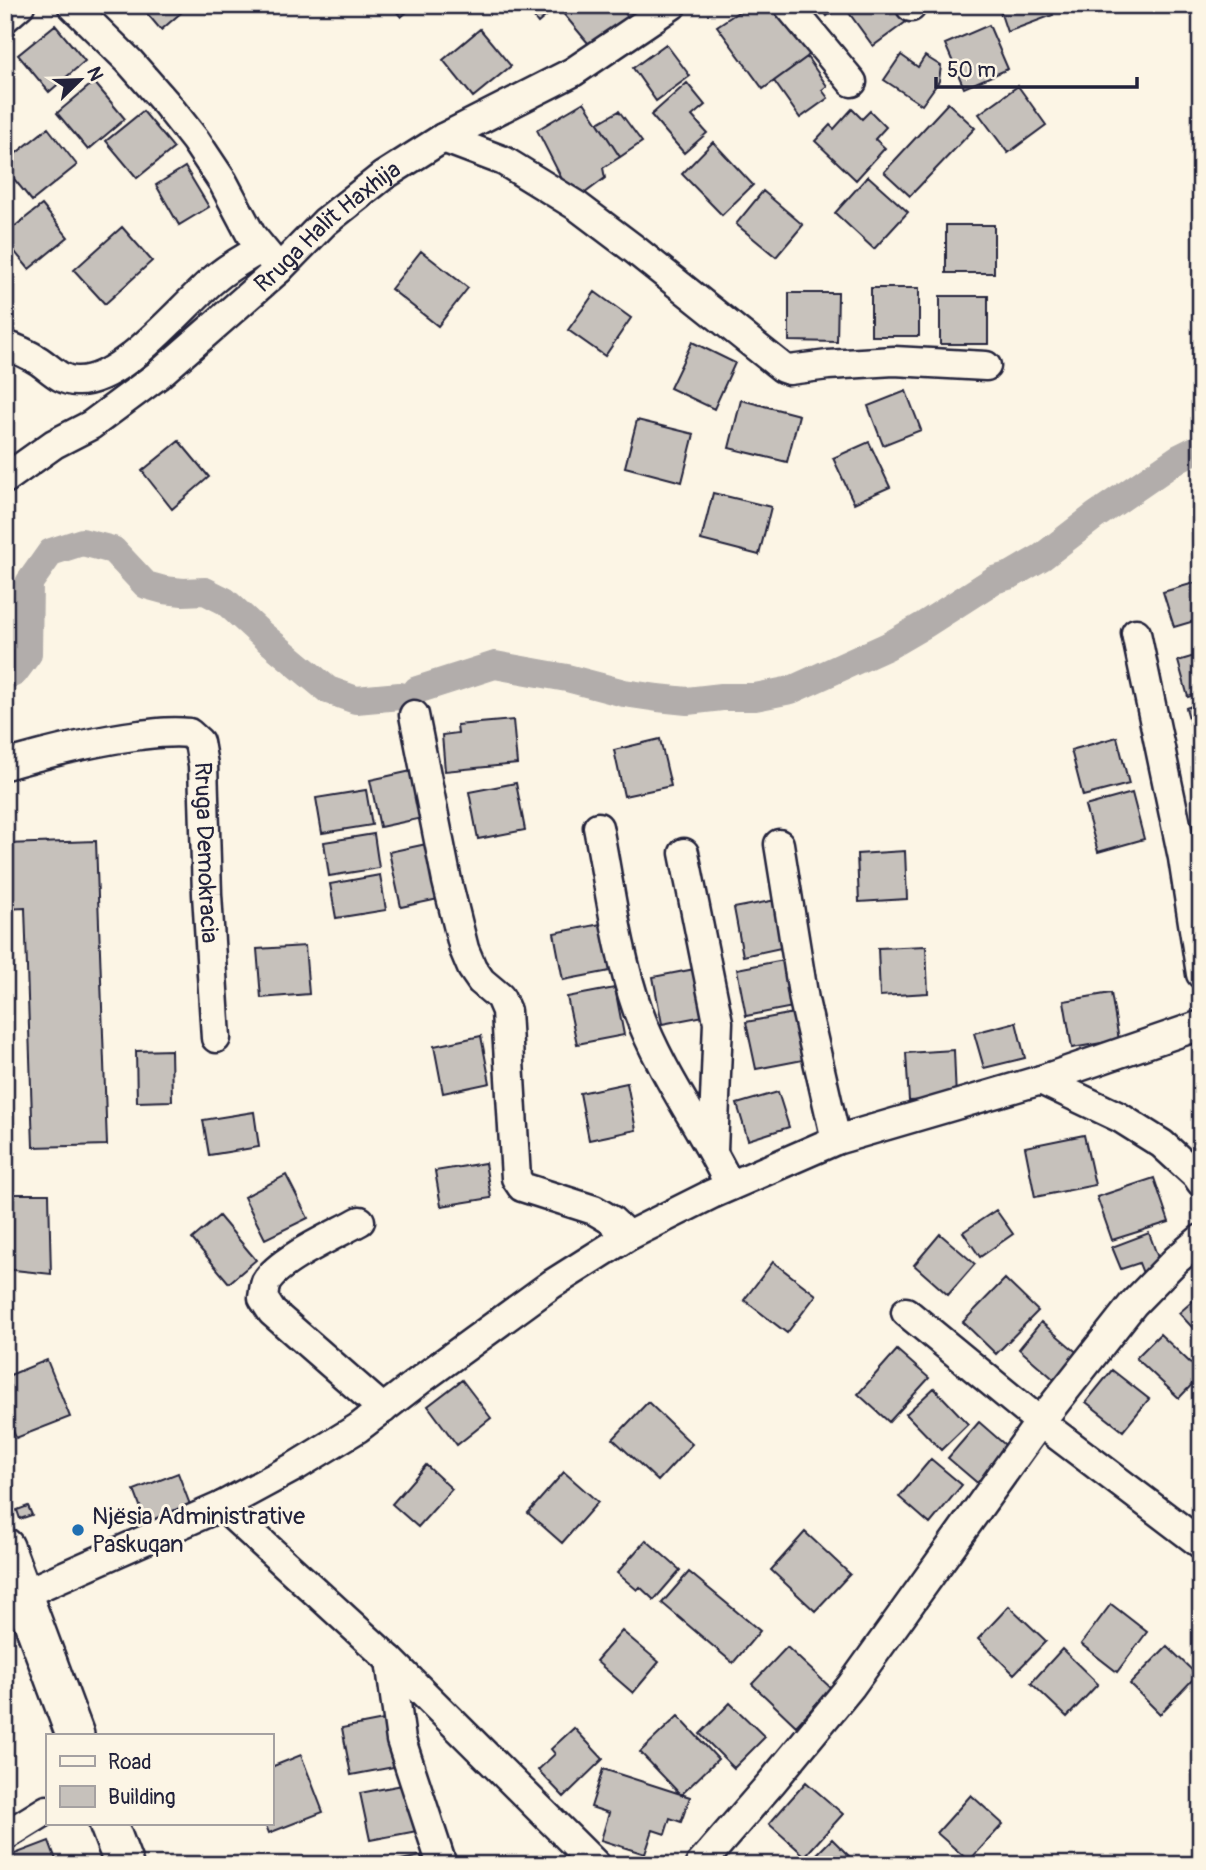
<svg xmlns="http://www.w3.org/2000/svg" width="1206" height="1870" font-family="Pangolin,sans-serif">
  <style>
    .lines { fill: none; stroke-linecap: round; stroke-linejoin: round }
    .canal { stroke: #b2adab; stroke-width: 28 }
    .building { fill: #c6c1bb; stroke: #22223b; stroke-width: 2 }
    .minor-casing { stroke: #22223b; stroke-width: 33 }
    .major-casing { stroke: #22223b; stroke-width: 42 }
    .minor { stroke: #fcf5e5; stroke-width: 28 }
    .major { stroke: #fcf5e5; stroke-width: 37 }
    .poi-dot { fill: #1f6fb2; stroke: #fcf5e5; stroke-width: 2.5 }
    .labels { text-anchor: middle; stroke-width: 6; stroke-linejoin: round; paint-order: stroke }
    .street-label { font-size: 24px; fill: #22223b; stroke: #fcf5e5 }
    .poi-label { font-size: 24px; fill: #22223b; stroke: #fcf5e5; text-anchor: start }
  </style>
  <rect width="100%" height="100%" fill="#fcf5e5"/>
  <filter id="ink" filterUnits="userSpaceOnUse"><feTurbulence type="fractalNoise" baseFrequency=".0143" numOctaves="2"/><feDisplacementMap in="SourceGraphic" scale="14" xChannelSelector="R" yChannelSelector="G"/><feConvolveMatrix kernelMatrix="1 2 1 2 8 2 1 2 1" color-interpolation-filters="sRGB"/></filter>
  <g filter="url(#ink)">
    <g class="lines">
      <!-- canal -->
      <path class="canal" d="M5,676L14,673L28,654L29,583L51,552L82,542L113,550L146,585L164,590L183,592L205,591L225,601L261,634L328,690L356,700L400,696
        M417,690L495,665L567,678L624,693L658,698L687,701L722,697H755L791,690L888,646L924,625L994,580L1011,575L1042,557L1095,516L1179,458L1201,447"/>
    </g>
    <!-- building -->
    <path class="building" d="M140,5H190L161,30Z
      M391,5H415L401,17Z
      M524,5H559L538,23Z
      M570,5H618L629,18L593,49L562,12Z
      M749,5H779L812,50L807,57L763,89L717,26Z
      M820,5H844L827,16Z
      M900,5L910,19L873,46L844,6Z
      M998,5H1049L1053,15L1007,32Z
      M55,25L85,61L49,92L18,55Z
      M989,25L1008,69L964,88L945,44Z
      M480,29L511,66L473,97L443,60Z
      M666,44L690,76L656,101L633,68Z
      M901,55L918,67L925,56L941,66L939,81L922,105L884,80Z
      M807,57L827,86L822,90L828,98L800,118L774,81Z
      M94,82L125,119L88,150L57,113Z
      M687,83L705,105L692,116L707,133L684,153L651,115Z
      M1018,86L1046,125L1008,153L979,114Z
      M584,102L620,157L603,168L605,178L581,196L568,191L537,130Z
      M948,103L975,128L910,196L884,172Z
      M852,109L862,119L870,111L886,127L875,139L885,148L856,180L815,141L830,125L834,129Z
      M143,111L174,148L137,178L106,141Z
      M619,111L642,142L620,157L598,123Z
      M48,128L77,165L32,201L5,168V162Z
      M713,142L753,185L722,215L682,174Z
      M185,167L209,207L179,225L156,185Z
      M868,176L908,212L874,249L835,213Z
      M763,191L803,225L776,257L736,224Z
      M42,205L68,237L29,269L5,240V234Z
      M946,225H994V273H946Z
      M122,227L152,261L105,304L74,270Z
      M421,251L468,288L438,326L391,289Z
      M871,288H919V336H871Z
      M595,292L631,318L605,356L568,330Z
      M789,293H838L837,342L789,341Z
      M940,296H988V344H940Z
      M692,342L735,363L714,409L670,388Z
      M906,391L921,430L883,445L868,406Z
      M741,400L799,415L787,462L729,448Z
      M637,420L694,434L682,482L625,467Z
      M179,441L209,477L172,509L142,471Z
      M869,442L890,487L854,503L833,458Z
      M713,493L771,507L759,555L701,540Z
      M1201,581V619L1174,627L1163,592Z
      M1201,654V693L1188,697L1178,661Z
      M1201,703V742L1196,743L1186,708Z
      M513,720L517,764L445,771L442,735L458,733L457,725Z
      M1117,737L1129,784L1083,796L1071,750Z
      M660,739L671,786L624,796L614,750Z
      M416,770L427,817L380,827L370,780Z
      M516,783L525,830L478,839L469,792Z
      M366,790L372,825L322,833L316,798Z
      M1132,793L1144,839L1098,852L1085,806Z
      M374,834L379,868L329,876L324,842Z
      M96,841L107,1145L33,1147L25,908L5,909V844Z
      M431,843L443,898L401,907L389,852Z
      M905,851L907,899L859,902L857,854Z
      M380,875L386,910L336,918L330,884Z
      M781,899L790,946L743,956L734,908Z
      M601,924L610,971L563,980L554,933Z
      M305,946L309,994L261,998L257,949Z
      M926,946L928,993L880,996L878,948Z
      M784,960L793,1007L746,1016L737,969Z
      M700,968L709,1015L662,1024L653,977Z
      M615,988L624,1035L577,1044L567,997Z
      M1111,993L1119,1040L1072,1048L1064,1001Z
      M794,1013L803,1060L756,1069L746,1022Z
      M1016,1022L1025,1058L984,1068L974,1033Z
      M481,1036L490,1083L443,1093L434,1046Z
      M171,1050L172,1101L137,1102L136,1051Z
      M954,1050L956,1099L909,1101L906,1053Z
      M627,1083L636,1130L589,1140L580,1093Z
      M778,1092L789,1127L748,1140L737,1104Z
      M254,1112L259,1147L209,1155L203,1120Z
      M1084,1135L1095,1185L1035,1197L1025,1147Z
      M485,1163L491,1198L441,1206L435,1171Z
      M286,1175L308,1218L265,1239L244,1197Z
      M1154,1178L1169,1222L1112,1240L1097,1197Z
      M5,1194H49L51,1274L5,1269Z
      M996,1210L1013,1234L980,1257L963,1232Z
      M219,1216L256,1260L229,1283L192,1239Z
      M1149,1233L1162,1269L1144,1276L1139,1263L1121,1269L1112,1247Z
      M940,1234L975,1264L948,1295L914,1265Z
      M773,1262L816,1295L787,1333L744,1300Z
      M1005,1279L1038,1311L996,1354L963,1322Z
      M1201,1294V1337L1179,1313Z
      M1041,1322L1080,1355L1057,1382L1019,1349Z
      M1160,1334L1201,1373V1375L1179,1398L1136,1358Z
      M897,1350L929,1378L889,1422L858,1394Z
      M47,1360L70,1417L16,1438L5,1412V1377Z
      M1112,1370L1149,1399L1123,1431L1086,1402Z
      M462,1380L491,1418L457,1445L428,1406Z
      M934,1388L968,1424L941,1450L906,1414Z
      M648,1402L692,1444L658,1481L613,1439Z
      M979,1422L1011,1450L981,1486L948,1458Z
      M931,1459L962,1485L930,1524L899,1497Z
      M426,1465L452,1489L418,1527L392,1504Z
      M564,1472L598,1502L562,1543L528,1513Z
      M178,1473L195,1518L151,1535L134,1490Z
      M28,1506L32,1515L20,1519L17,1510Z
      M805,1532L850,1574L815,1611L771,1570Z
      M646,1540L680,1570L654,1600L640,1587L637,1590L617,1573Z
      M689,1572L760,1631L733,1663L662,1603Z
      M1111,1604L1147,1632L1117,1672L1081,1644Z
      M1009,1606L1046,1641L1014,1674L978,1639Z
      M622,1631L659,1662L633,1693L596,1661Z
      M1167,1646L1197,1675L1160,1714L1130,1684Z
      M787,1647L831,1688L796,1726L752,1684Z
      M1062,1649L1098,1684L1067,1717L1031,1683Z
      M730,1703L765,1737L734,1768L700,1734Z
      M678,1716L718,1759L681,1795L640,1752Z
      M389,1719L399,1766L351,1775L342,1728Z
      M574,1728L603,1759L564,1797L538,1770L555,1754L551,1749Z
      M301,1755L323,1812L269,1833L265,1823H271V1767Z
      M603,1769L690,1797L681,1822L670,1818L665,1834L653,1830L645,1854L601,1840L609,1813L591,1807Z
      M806,1782L843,1814L805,1856L769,1824Z
      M408,1784L417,1831L370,1840L360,1793Z
      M971,1795L1003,1824L969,1861L937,1833Z
      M832,1839L858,1865H810L808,1863Z
      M49,1841L58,1865H16L12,1855Z
      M421,1856L423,1865H376Z"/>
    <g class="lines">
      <!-- minor casing -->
      <g class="minor-casing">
        <g id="minor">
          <path d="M72,5L129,61L165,102L195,140L223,182L251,235L279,269"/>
          <path d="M788,5L852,82"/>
          <path d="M910,5L911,7"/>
          <path d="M5,18L20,5"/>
          <path d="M443,138L504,161L577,206L634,249L783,368L789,370L828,365L894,361L986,366"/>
          <path d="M5,345C17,349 28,354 39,361C51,369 61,381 76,381C121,383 180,308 212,281C227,268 244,258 261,249"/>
          <path id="s1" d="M5,479L54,444L91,425L157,376L279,269L325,222L383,176L443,138L573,72L672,5"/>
          <path d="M1136,633L1183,858L1201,974"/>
          <path d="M414,715L447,881L464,949L472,968L481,981L500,997L506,1011L516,1178L522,1187L594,1210L611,1220L628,1236"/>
          <path id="s2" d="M5,765C50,752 93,741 140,735C157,733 172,731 189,733L199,742L203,765L207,894L216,1038"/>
          <path d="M598,827C610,888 617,952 638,1011C661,1074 701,1126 730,1186"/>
          <path d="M779,844L804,1000L836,1140"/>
          <path d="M684,853L718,1022L713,1151"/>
          <path d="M1041,1080L1119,1117L1162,1144L1197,1176L1201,1182"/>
          <path d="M360,1221C337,1234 278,1260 266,1282C264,1287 264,1293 263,1298L272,1312L383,1409"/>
          <path d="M906,1312L1040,1422L1201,1544"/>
          <path d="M222,1506L390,1660L596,1865"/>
          <path d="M23,1594L222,1506L296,1466L358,1428L423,1378L552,1284L628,1236L712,1194L836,1140L1041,1080L1201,1025"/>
          <path d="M390,1660L401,1740L442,1865"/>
          <path d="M5,1836L47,1810"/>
          <path d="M700,1865L772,1782L851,1686L1040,1422L1133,1304L1176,1260L1201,1239"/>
        </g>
      </g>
      <!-- major casing -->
      <g class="major-casing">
        <path id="major" d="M5,1547L75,1735
          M108,1823L124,1865"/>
      </g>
      <!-- minor -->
      <use href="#minor" class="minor"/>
      <!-- major -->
      <use href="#major" class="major"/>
    </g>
  </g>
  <!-- markers -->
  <circle class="poi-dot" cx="78" cy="1530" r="7"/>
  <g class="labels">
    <!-- street labels -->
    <g class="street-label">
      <text dy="8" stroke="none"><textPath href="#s1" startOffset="411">Rruga Halit Haxhija</textPath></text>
      <text dy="8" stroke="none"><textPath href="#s2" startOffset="312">Rruga Demokracia</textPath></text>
    </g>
    <!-- poi labels -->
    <g class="poi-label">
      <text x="92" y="1524">Njësia Administrative<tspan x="92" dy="28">Paskuqan</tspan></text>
    </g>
  </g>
  <!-- margin -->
  <rect width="1206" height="1870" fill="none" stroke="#fcf5e5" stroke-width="28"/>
  <rect x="14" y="14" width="1178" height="1842" fill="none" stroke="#22223b" stroke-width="2.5" filter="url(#ink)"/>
  <!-- legend -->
  <rect x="46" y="1734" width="228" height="91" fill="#fcf5e5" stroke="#a5a1a1" stroke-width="2"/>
  <rect x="60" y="1756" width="35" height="10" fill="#fcf5e5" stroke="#a5a1a1" stroke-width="2"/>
  <text x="108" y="1769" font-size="21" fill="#22223b">Road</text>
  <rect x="60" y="1786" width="35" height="21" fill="#c6c1bb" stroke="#a5a1a1" stroke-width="2"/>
  <text x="108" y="1804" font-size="21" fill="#22223b">Building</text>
  <!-- north arrow -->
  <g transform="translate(80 80) rotate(67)" stroke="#fcf5e5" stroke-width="5" paint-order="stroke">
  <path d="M0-5L12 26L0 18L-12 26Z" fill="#22223b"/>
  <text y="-10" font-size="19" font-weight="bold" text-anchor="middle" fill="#22223b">N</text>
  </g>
  <!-- scale -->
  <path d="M936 77v10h201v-10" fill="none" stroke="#22223b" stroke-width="3.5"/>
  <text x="947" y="77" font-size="21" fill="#22223b" stroke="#fcf5e5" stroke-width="5" paint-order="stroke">50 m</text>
</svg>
